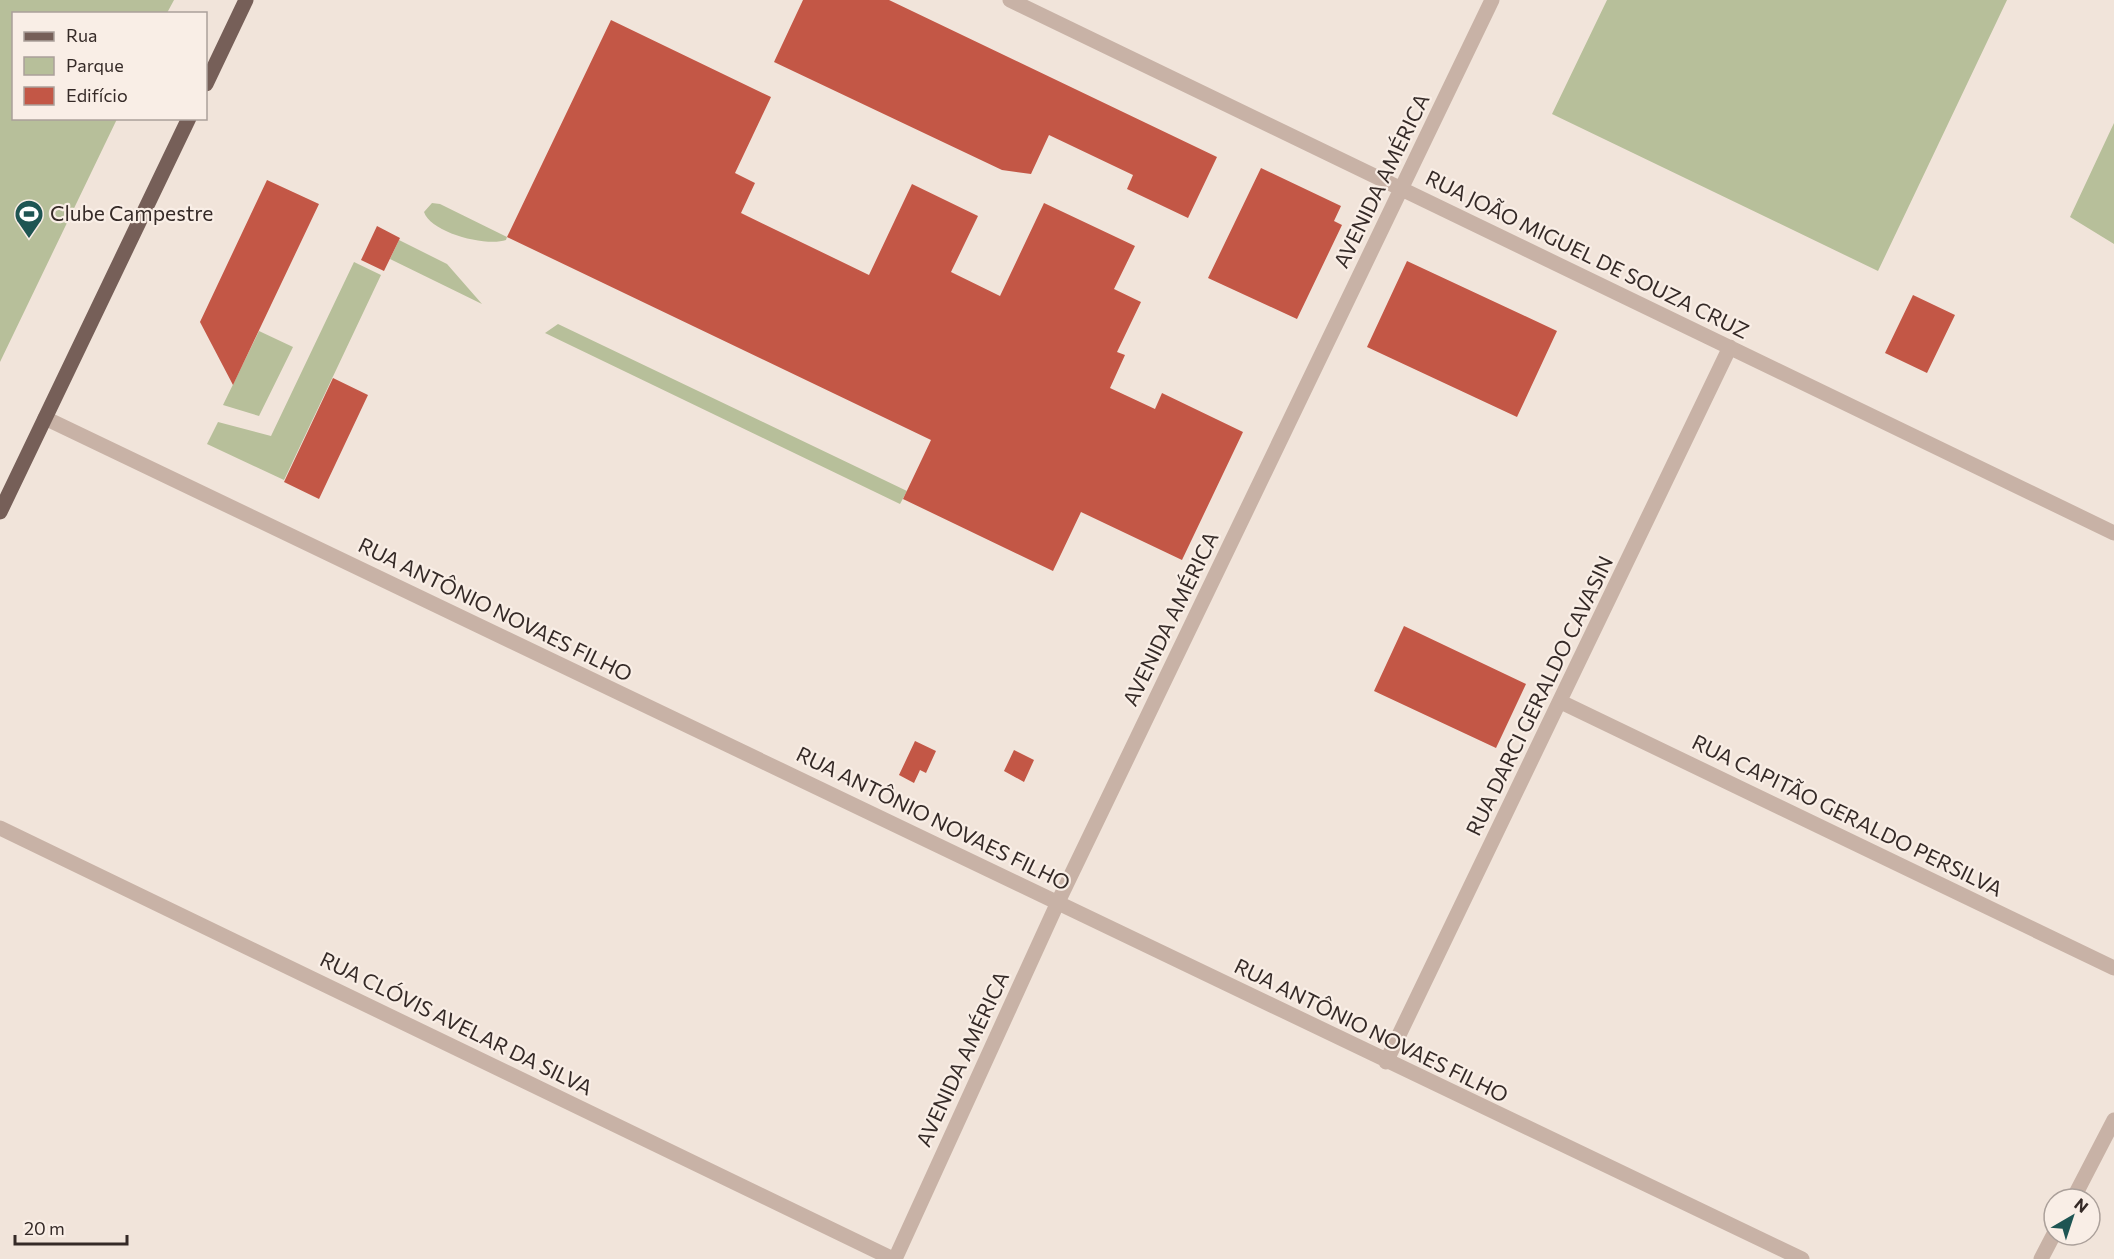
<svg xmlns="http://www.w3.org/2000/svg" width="2114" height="1259" font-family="Commissioner,sans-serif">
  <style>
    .green { fill: #b7bf9a }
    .building { fill: #c35746 }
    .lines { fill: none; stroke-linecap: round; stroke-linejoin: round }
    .minor { stroke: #c8b2a6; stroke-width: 15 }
    .major { stroke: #765f58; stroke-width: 15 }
    .labels { text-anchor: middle; stroke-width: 4.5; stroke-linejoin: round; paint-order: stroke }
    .street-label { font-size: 21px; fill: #352a27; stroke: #f9eee6 }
    .poi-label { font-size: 21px; fill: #352a27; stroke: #f9eee6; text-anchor: start }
  </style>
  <rect width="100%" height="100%" fill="#f1e4da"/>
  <!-- green -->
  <path class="green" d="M0,0H174L167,13L14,14V118L117,119L0,362Z
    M1607,0H2007L1878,271L1552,114Z
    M2114,123V244L2070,217Z
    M432,203L440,204L507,237L506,240C487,247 431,233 424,212Z
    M399,240L447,264L482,304L390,259Z
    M354,262L381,275L284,480L207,444L218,422L271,436Z
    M558,324L907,491L900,504L545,333Z
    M259,331L293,347L259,416L223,405Z"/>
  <!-- building -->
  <path class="building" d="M803,0H889L1217,157L1188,218L1127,189L1133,175L1049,135L1031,174L1002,170L774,62Z
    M611,20L771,97L735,173L755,183L741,213L869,275L912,184L978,216L951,272L1000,296L1044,203L1135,246L1114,289L1141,302L1117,352L1125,355L1110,388L1155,409L1162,393L1243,432L1182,560L1081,512L1053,571L903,499L931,440L507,237Z
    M1261,168L1341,206L1334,221L1342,225L1297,319L1208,278Z
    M267,180L319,204L233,385L200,322Z
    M377,226L400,238L384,271L361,260Z
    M1407,261L1557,331L1517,417L1367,347Z
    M1913,295L1955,315L1927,373L1885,353Z
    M333,378L368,395L319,499L284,482Z
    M1404,626L1526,684L1496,748L1374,691Z
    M915,741L936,751L926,773L920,770L914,783L899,775Z
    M1014,750L1034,760L1024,782L1004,771Z"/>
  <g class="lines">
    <!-- minor -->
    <path class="minor" d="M1010,0L2114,533
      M45,418C631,698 1215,982 1802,1259
      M1561,702L2114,968
      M0,828L893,1259
      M1386,1062L1730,347
      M2073,1199L2114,1120
      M895,1259L1058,902L1492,0
      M2041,1259L2054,1234"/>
    <!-- major -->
    <path class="major" d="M206,84L246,0
      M0,512L189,118"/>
  </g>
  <!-- icons -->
  <defs>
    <g id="stadium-pin" transform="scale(1.5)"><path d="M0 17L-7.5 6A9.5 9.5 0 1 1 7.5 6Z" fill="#1e5553" stroke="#f9eee6"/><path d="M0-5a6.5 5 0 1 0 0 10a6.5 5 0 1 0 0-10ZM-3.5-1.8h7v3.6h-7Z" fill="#fff"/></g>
  </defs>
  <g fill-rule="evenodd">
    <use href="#stadium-pin" x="29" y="214"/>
  </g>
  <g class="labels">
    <!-- street labels -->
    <g class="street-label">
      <text transform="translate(1382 181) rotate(-64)" y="7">AVENIDA AMÉRICA</text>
      <text transform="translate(1587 255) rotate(26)" y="7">RUA JOÃO MIGUEL DE SOUZA CRUZ</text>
      <text transform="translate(495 610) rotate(26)" y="7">RUA ANTÔNIO NOVAES FILHO</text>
      <text transform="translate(1171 619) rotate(-64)" y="7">AVENIDA AMÉRICA</text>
      <text transform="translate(1540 696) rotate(-64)" y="7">RUA DARCI GERALDO CAVASIN</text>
      <text transform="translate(1847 816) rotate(26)" y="7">RUA CAPITÃO GERALDO PERSILVA</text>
      <text transform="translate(933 819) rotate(26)" y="7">RUA ANTÔNIO NOVAES FILHO</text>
      <text transform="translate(456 1024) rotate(26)" y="7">RUA CLÓVIS AVELAR DA SILVA</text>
      <text transform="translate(1371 1031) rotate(26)" y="7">RUA ANTÔNIO NOVAES FILHO</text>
      <text transform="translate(963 1059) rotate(-65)" y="7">AVENIDA AMÉRICA</text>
    </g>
    <!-- poi labels -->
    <g class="poi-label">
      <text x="50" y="221">Clube Campestre</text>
    </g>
  </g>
  <!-- legend -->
  <rect x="12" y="12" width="195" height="108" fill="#f9eee6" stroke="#aba09a" stroke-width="1.5"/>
  <rect x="24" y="32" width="30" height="9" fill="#765f58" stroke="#aba09a" stroke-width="1.5"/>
  <text x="66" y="42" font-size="18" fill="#352a27">Rua</text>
  <rect x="24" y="57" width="30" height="18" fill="#b7bf9a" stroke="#aba09a" stroke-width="1.5"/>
  <text x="66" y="72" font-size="18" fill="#352a27">Parque</text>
  <rect x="24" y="87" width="30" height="18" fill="#c35746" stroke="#aba09a" stroke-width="1.5"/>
  <text x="66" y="102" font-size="18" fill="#352a27">Edifício</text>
  <!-- north arrow -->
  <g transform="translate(2072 1217) rotate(39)"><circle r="28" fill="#f9eee6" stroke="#aba09a" stroke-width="1.5"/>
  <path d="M0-4.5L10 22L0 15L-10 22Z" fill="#1e5553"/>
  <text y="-9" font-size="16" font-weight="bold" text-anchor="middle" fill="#352a27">N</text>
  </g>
  <!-- scale -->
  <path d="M15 1235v9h112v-9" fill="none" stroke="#352a27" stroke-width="3"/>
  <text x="24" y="1235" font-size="18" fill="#352a27" stroke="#f9eee6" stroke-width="4.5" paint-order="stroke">20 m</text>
</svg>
